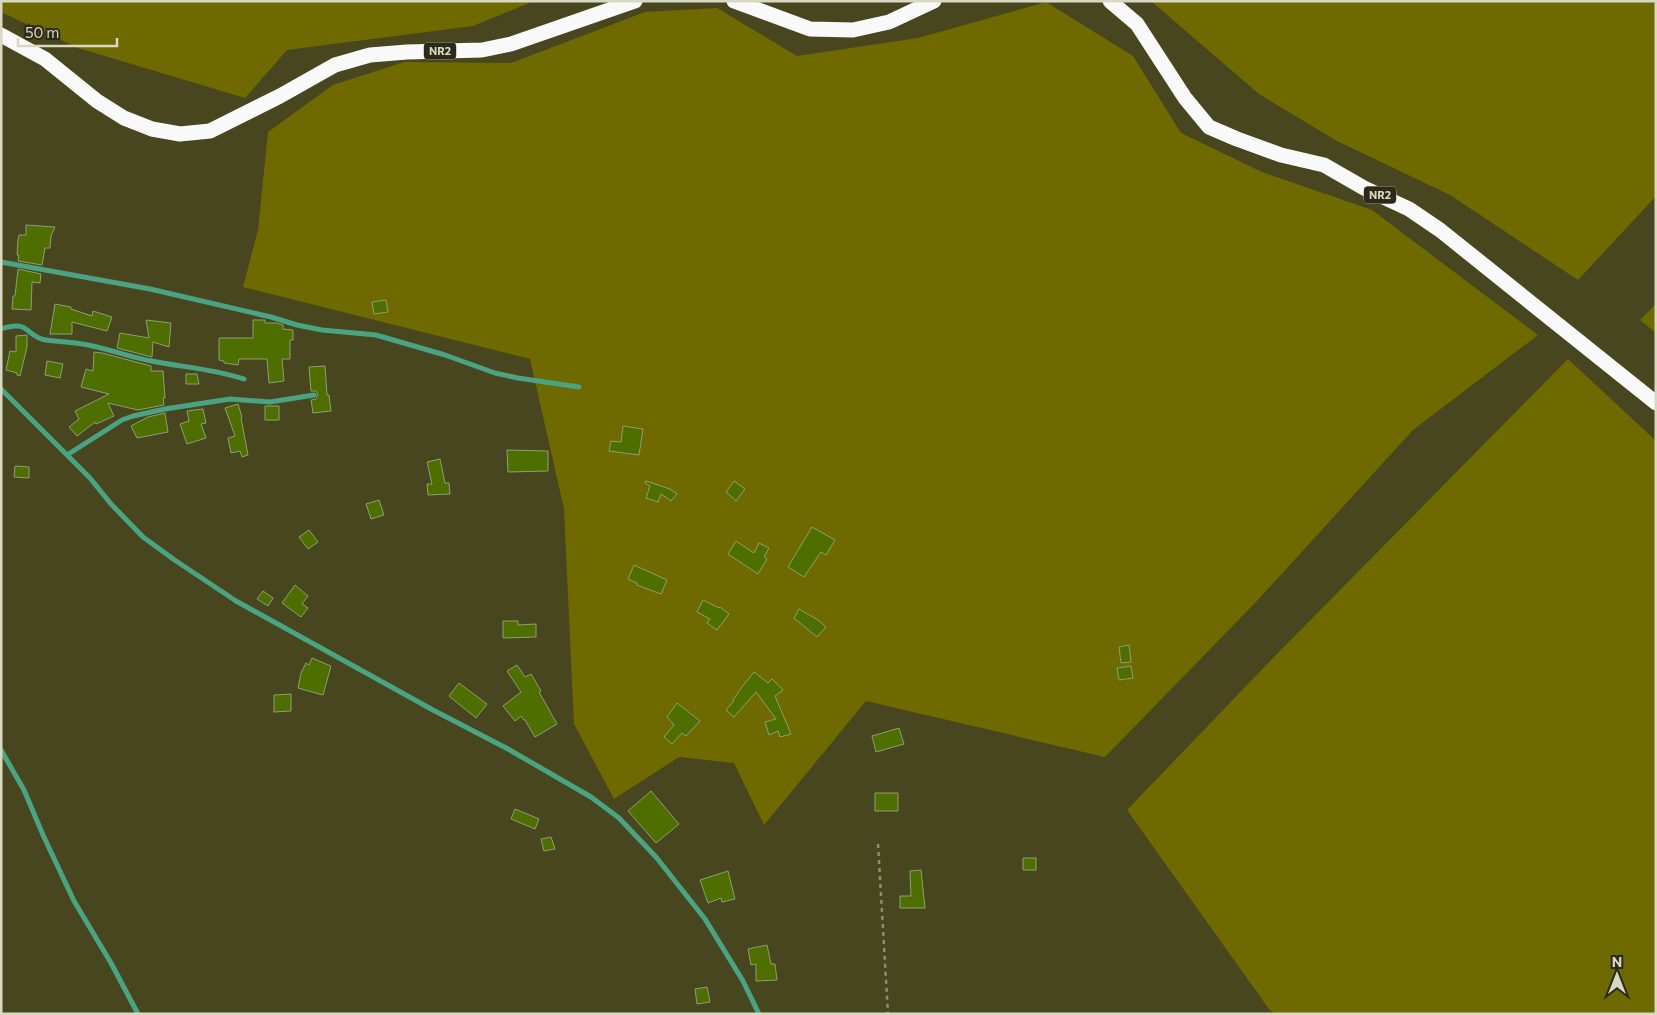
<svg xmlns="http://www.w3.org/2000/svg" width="1657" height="1015" font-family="Commissioner,sans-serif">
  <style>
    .green { fill: #6e6a00 }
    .building { fill: #4e6e00; stroke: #8d9f77 }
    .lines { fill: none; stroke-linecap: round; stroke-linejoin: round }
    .path { stroke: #8f8e6f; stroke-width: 2.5; stroke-dasharray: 4 4; stroke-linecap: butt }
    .street { stroke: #4aa483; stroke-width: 5 }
    .highway { stroke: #f9f9f9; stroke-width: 15 }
    .labels { text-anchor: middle; stroke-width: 4.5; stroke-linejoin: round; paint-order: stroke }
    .shield { fill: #2c2b1a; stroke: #a5a590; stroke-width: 1 }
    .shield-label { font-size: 11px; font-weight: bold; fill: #d9d9c3 }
  </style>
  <rect width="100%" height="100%" fill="#48461e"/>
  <!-- green -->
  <path class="green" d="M1,1H534L473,26L287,50L245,98L78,48L1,12Z
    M1151,1H1656V196L1578,280L1450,195L1337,141L1259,94Z
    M1046,2L1133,56L1181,133L1262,172L1372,210L1538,335L1413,430L1256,602L1105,757L866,701L764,825L734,763L679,757L614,799L574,724L564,509L530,359L243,287L258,230L268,132L333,85L404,62L511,63L645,12L717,8L797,56L918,38Z
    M1656,304V333L1640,320Z
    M1568,359L1656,441V1014H1275L1269,1009L1127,810L1274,657Z"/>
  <!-- building -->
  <path class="building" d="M26,225L55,227L51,236L50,248H45L42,265L18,261L19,255H17L18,240L19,235H26Z
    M18,269L41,274L40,283L32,282L31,310L12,309L13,296H15Z
    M386,300L388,312L374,314L372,302Z
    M55,304L71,307V309L92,316L93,311L112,317L107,331L72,322V334H50Z
    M146,320L171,323L169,347L153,342L152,357L117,348L120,333L149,338Z
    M253,320H265V323H277L283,325V329L293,330V340H290V359H282L284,381L269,383L267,359H239L238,365L224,363V361L219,360V338H253Z
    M27,335V347L20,376L17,375V373L6,370L10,351L16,352V336Z
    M94,352L102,353L151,366V371H163L165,398H163L164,405L138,410L108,403L114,416L96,424L95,422L77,436L69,427L79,419L75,411L109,394L81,387L86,369L93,371Z
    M47,361L63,364L60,378L45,375Z
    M325,366L327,395H329L331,411L313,413L311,400L316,399L318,395L316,391H311L309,367Z
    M186,374H197L199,384H186Z
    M238,404L242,417L241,418L248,455L242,457L240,451L231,453L228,438L235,436L225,408Z
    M265,406H279V420H265Z
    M203,409L206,423L201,424L206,438L187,444L180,424L189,421L187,411Z
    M165,413L168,432L137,438L131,426L148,417Z
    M623,426L643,429L639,455L609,451L611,441L621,442Z
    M507,450L548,451V471L508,472Z
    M440,459L445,483H449L450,494L428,495L427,484H432L427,462Z
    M15,466L29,467V478L14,477Z
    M646,481L670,489L677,494L671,501L661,494L658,502L646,498L650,486L645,483Z
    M734,481L745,489L736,501L726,492Z
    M379,500L384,515L371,519L366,504Z
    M812,527L835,540L826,555L821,552L804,577L788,567Z
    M309,530L318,542L308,549L299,537Z
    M736,541L754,553L759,543L769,548L764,557L767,559L758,574L728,554Z
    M634,565L667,580L661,594L637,585V583L628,579Z
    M295,585L308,596L302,604L308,608L301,617L282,603Z
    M263,591L273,598L268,606L257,599Z
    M703,600L719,608L720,607L729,614L717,630L707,623L710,619L697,612Z
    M799,609L818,620L826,627L817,637L794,618Z
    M503,621H518V625L536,624V637L503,638Z
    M1129,645L1131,662L1121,663L1119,647Z
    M312,658L331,666L323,695L298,688L301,673L306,663L309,665Z
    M517,665L525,677L531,674L541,691L539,692L557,724L535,737L525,720H524L521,716L515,721L503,706L521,692L507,671Z
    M1131,666L1133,678L1119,680L1117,668Z
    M754,672L768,683L772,679L783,690L775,696L791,734L780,737L778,731L769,735L765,722L776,719L756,692L734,717L726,710L734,701L733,700L742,687Z
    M459,683L487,704L476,718L449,696Z
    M291,694V711L274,712V695Z
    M677,703L700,721L686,736L682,733L672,744L664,737L674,725L667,717Z
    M899,728L904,744L876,752L872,736Z
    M651,791L679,824L656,843L628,811Z
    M875,793H898V811H875Z
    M515,809L539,819L535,829L511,819Z
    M551,837L555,849L544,851L541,839Z
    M1023,858H1036V870H1023Z
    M921,870L925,908H900V896H911L910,871Z
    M728,871L735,899L722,902L721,898L708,903L700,880Z
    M767,945L771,964H775L777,980L756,981V964L751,965L748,949Z
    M707,987L710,1002L697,1004L695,989Z"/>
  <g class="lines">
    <!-- path -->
    <path class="path" d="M878,844L888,1014"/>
    <!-- street -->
    <path class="street" d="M1,262L150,289L271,317L297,325L322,330L376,335L445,355L495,373L518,378L579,387
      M1,329C31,319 25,337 46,340C60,342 74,342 88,345C109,349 129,357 151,361C182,367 214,369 244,379
      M1,389L90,478L111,504L143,537L176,561L236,601L433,710L508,749L591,797L619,818L656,857L705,919L743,981L759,1014
      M67,455L122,420L133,416L165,409L230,399L270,402L314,395
      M1,750L24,790L43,835L74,901L111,963L138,1014"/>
    <!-- highway -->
    <path class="highway" d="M734,1L810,29L853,30L889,22L934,1
      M1110,1L1137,24L1185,98L1209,127L1237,139L1281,155L1324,165L1364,188L1409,209L1440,230L1656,403
      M1,35L45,59L97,101L124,118L152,129L180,134L210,131L280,96L335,65L370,55L407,52L482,50L511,44L635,1"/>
  </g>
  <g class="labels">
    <!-- shield labels -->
    <g class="shield">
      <rect x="424" y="42.5" width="32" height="17" rx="4"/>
      <rect x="1364" y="186.5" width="32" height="17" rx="4"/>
    </g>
    <g class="shield-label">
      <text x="440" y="55">NR2</text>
      <text x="1380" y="199">NR2</text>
    </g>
  </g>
  <!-- border -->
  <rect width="1657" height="1015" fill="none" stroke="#d9d9c3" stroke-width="5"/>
  <!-- north arrow -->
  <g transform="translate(1617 975)" stroke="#2c2b1a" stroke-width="4" paint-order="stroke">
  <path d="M0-4L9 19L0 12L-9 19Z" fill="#d9d9c3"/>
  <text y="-8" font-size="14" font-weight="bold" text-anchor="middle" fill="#d9d9c3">N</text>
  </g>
  <!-- scale -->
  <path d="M18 38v8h99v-8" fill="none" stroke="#d9d9c3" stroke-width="2.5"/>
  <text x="25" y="38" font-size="15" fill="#d9d9c3" stroke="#2c2b1a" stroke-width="4" paint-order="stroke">50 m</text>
</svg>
